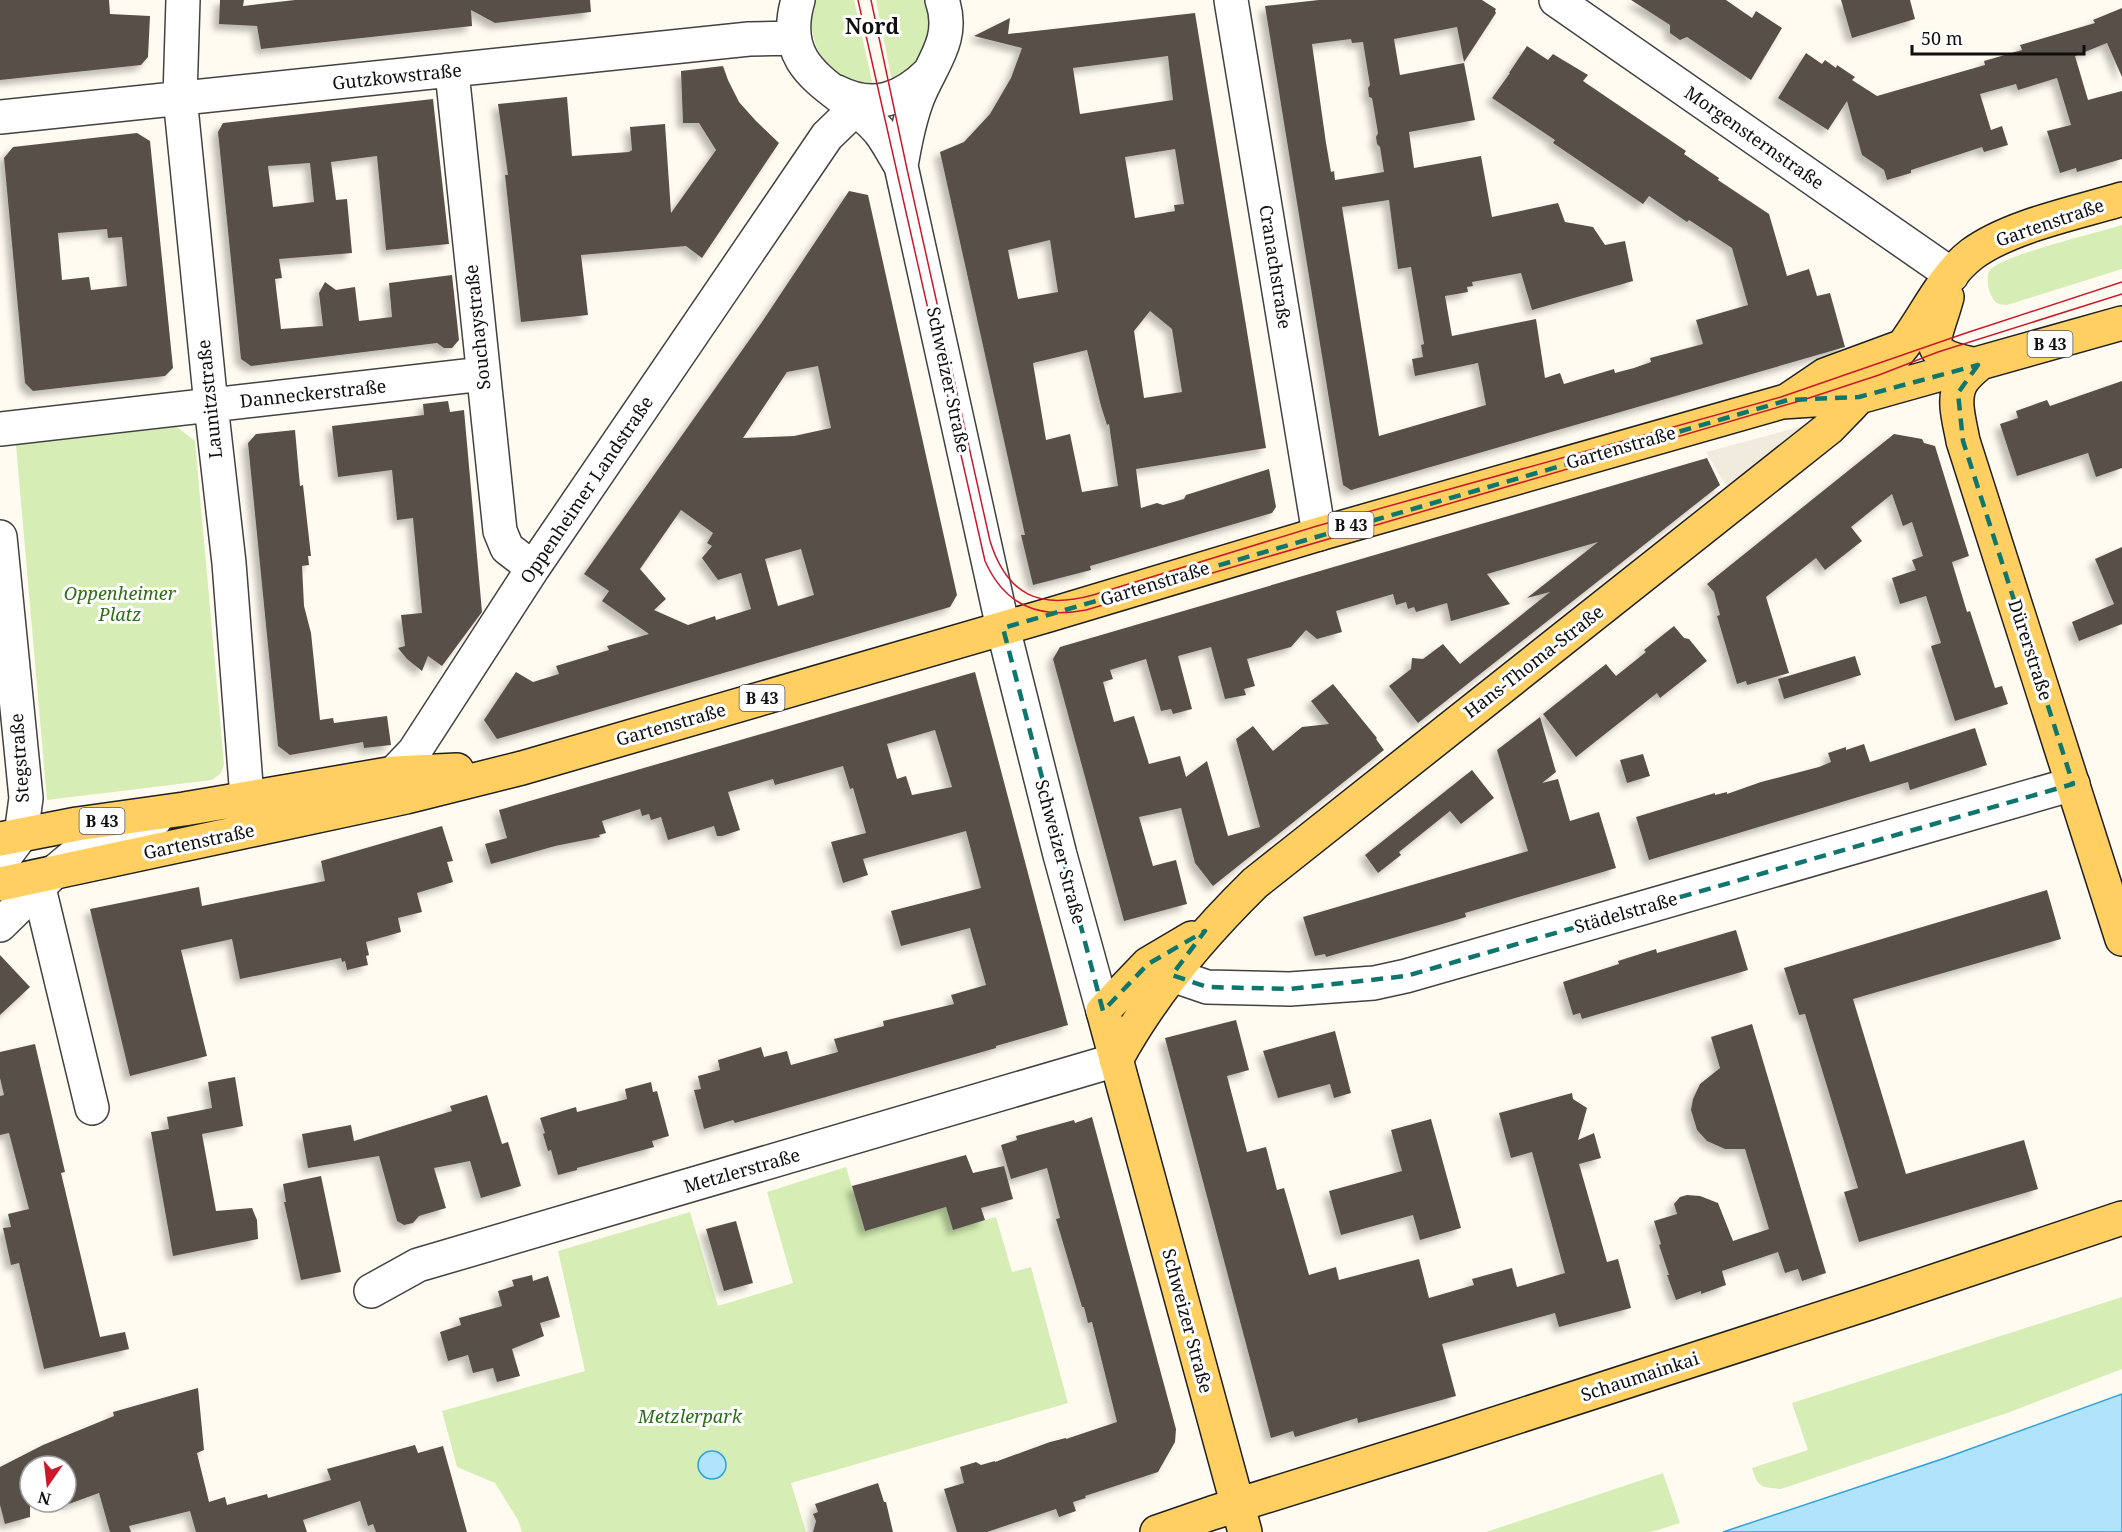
<svg xmlns="http://www.w3.org/2000/svg" width="2122" height="1532" font-family="'Noto Serif',serif">
  <style>
    .green { fill: #d6eeb5 }
    .plaza { fill: #f1ebde }
    .water { fill: #afe4fc; stroke: #2fa0db; stroke-width: 1.5 }
    .building { fill: #594f4a; fill-rule: evenodd; filter: url(#shadow) }
    .lines { fill: none; stroke-linecap: round; stroke-linejoin: round }
    .minor-casing { stroke: #424242; stroke-width: 36 }
    .major-casing { stroke: #202020; stroke-width: 36 }
    .minor { stroke: #fff; stroke-width: 33 }
    .major { stroke: #ffd061; stroke-width: 33 }
    .tram { stroke: #cd182b; stroke-width: 1.5 }
    .marked { fill: none; stroke: #0f766e; stroke-width: 4.5; stroke-dasharray: 12 8; stroke-linejoin: round }
    .labels { text-anchor: middle; stroke-width: 6; stroke-linejoin: round; paint-order: stroke }
    .shield { fill: #fff; stroke: #575757; stroke-width: 1.5 }
    .shield-label { font-size: 16px; font-weight: bold; fill: #0f0f0f }
    .street-label { font-size: 18px; fill: #0f0f0f; stroke: #fff }
    .park-label { font-size: 18px; font-style: italic; fill: #2e6e18; stroke: #fff }
    .quarter-label { font-size: 21px; font-weight: bold; fill: #0f0f0f; stroke: #fff }
  </style>
  <defs>
    <filter id="shadow"><feDropShadow dx="-5.5" dy="5.5" stdDeviation="3" flood-color="#0004"/></filter>
  </defs>
  <rect width="100%" height="100%" fill="#fffbf1"/>
  <!-- green -->
  <path class="green" d="M816,0H854L873,86C866,84 857,83 850,80C818,66 804,32 816,0Z
    M876,0H930L937,21L917,67L892,81Z
    M2122,225V269L2007,305C1997,305 1994,302 1990,293C1988,286 1986,276 1990,270C2000,256 2100,232 2122,225Z
    M177,427L195,441L224,764L221,773L212,780L47,800L16,445Z
    M846,1167L865,1230L946,1207L953,1229L996,1217L1012,1272L1031,1267L1068,1403L791,1483L806,1532H522L518,1520L495,1483L457,1467L442,1411L585,1371L558,1251L690,1212L718,1306L793,1283L767,1192Z
    M2122,1297V1369L2010,1412L1781,1489C1761,1487 1758,1488 1752,1468L1808,1450L1792,1403Z
    M1663,1473L1680,1523L1651,1532H1486Z"/>
  <!-- plaza -->
  <path class="plaza" d="M1807,425L1726,486L1706,452L1788,430Z"/>
  <!-- water -->
  <path class="water" d="M2122,1394V1532H1723L1945,1458Z
    M698 1465a14 14 0 1 1 28 0a14 14 0 1 1-28 0Z"/>
  <!-- building -->
  <path class="building" d="M0,0H109L110,14L150,16L148,57L141,65L0,80Z
    M220,0H244L243,6L295,0H590L591,12L495,23L471,10L472,26L261,49L257,26L219,24Z
    M1319,0H1482L1496,9L1495,11L1496,13L1464,62L1457,27L1394,39L1400,75L1464,63L1475,120L1409,132L1414,168L1481,156L1492,217L1558,203L1565,222L1593,227L1605,245L1625,241L1633,281L1532,310L1521,273L1472,282L1473,286L1467,287L1468,292L1445,296L1452,336L1536,319L1545,378L1560,373L1564,384L1614,369L1615,373L1634,368L1651,362L1650,358L1703,344L1696,320L1748,305L1732,248L1689,220L1687,222L1649,196L1643,204L1553,143L1555,140L1492,98L1510,73H1509L1527,46L1548,60L1553,54L1588,75L1583,81L1686,151L1684,154L1719,178L1718,180L1769,214L1787,276L1809,269L1817,296L1830,293L1845,347L1351,490L1343,485L1265,6ZM1351,39L1352,43L1363,42L1370,85L1368,88L1369,97L1372,98L1378,133L1376,137L1377,144L1380,147L1384,172L1335,180L1334,171L1331,172L1326,143L1312,44ZM1389,200L1398,269L1411,267L1424,344L1421,345L1423,357L1412,359L1415,376L1478,363L1486,405L1379,436L1342,207Z
    M1631,0H1726L1752,18L1756,11L1782,28L1751,80L1687,37L1680,40L1670,33V25Z
    M1841,0H1910L1915,19L1852,38Z
    M2122,8V77L2107,43L2075,56L2088,100L2122,91V159L2077,172L2076,168L2060,173L2047,131L2071,125L2057,78L2018,90L2016,84L1980,94L1991,130L2002,126L2008,145L1984,152L1982,147L1911,170V173L1887,180L1884,170L1862,155L1847,101L1828,130L1778,98L1806,53L1822,64L1825,60L1836,68L1837,65L1855,77L1852,80L1877,96L1985,65L1984,61L2022,50L2020,45L2095,23L2093,20Z
    M1195,13L1266,448L1136,469L1141,508L1157,503L1163,505L1184,499L1186,495L1269,469L1276,507L1272,513L1090,566L1091,570L1033,585L1021,535H1025L940,152L964,142L990,114L1011,78L1022,48L974,36L1010,18L1008,34ZM1168,56L1173,100L1080,114L1073,68ZM1175,149L1184,204L1174,205L1175,211L1135,218L1125,157ZM1050,240L1058,292L1018,299L1008,250ZM1150,311L1172,329L1182,392L1144,398L1134,331ZM1087,350L1101,406L1107,425L1109,424L1118,486L1082,492L1070,434L1046,440L1033,363Z
    M723,66L728,80L739,102L756,121L779,143L702,258L686,246L581,255L588,315L521,322L505,175H508L498,104L567,97L572,156L629,152L632,150L630,127L665,124L671,213L716,150L699,123H683L681,71Z
    M433,99L449,244L386,250L377,156L331,162L336,200L347,199L352,253L279,259L282,278L275,279L281,329L323,326L319,293L325,282L336,290L355,287L359,321L392,317L389,283L452,275L459,340L452,348H444L437,343L251,366L241,359L218,132L223,123ZM310,163L314,202L273,207L268,166Z
    M137,133L150,141L173,368L165,376L33,391L25,383L4,158L13,147ZM107,229L108,238L122,237L127,286L91,290L89,277L62,280L58,233Z
    M849,191L868,195L957,595L950,607L497,739L484,720L516,672L533,682L559,674L556,666L609,650L607,646L649,634L602,601L609,591L584,574L762,322ZM818,366L831,428L794,436L743,438L787,372ZM681,510L713,533L707,543L712,546L702,558L718,580L741,573L751,609L716,620L715,616L688,625L654,610L666,599L640,569ZM801,549L814,595L778,606L765,559Z
    M2122,381V468L2096,477L2088,453L2017,476L2000,424L2018,418L2016,411L2047,400L2050,406Z
    M448,401L450,412L464,410L482,612L442,666L428,656L422,671L407,659L398,648L405,646L401,615L422,613L413,518L397,520L392,470L338,477L332,426L424,415L423,404Z
    M295,430L300,486L303,485L311,556H308L309,565L302,566L304,606L311,633L320,720L333,718L334,723L387,716L391,745L364,748L363,742L290,755L278,746L248,443L256,434Z
    M1894,434L1922,439L1924,443L1935,446L1969,556L1952,562L1967,612L1970,611L1995,688L2002,686L2008,704L1955,721L1931,646L1941,643L1926,596L1900,604L1892,578L1916,570L1912,560L1923,556L1912,522L1903,526L1892,494L1851,527L1862,541L1825,570L1816,558L1766,597L1789,673L1747,685L1746,681L1737,684L1717,616L1720,615L1714,592L1707,584Z
    M1707,458L1720,485L1418,723L1389,686L1411,669L1412,658L1423,659L1443,644L1460,664L1550,592L1527,598L1598,542L1487,574L1510,604L1451,621L1447,603L1416,612L1414,607L1408,609L1406,602L1396,605L1393,594L1336,611L1342,632L1317,639L1306,630L1291,647L1247,659L1255,686L1244,689L1246,695L1225,699L1211,647L1178,656L1192,709L1173,714L1171,709L1161,711L1146,659L1110,670L1113,679L1103,682L1114,722L1134,716L1149,764L1180,756L1186,777L1207,761L1228,836L1260,827L1236,739L1253,726L1273,751L1302,727L1329,724L1311,701L1333,684L1377,738L1376,739L1384,750L1213,886L1195,863L1181,808L1139,817L1153,866L1176,860L1187,904L1124,921L1053,659L1060,647Z
    M2122,547V624L2079,641L2072,622L2114,604L2095,559Z
    M1674,626L1684,638L1689,639L1707,661L1660,698L1657,693L1576,757L1543,714L1606,664L1616,676L1646,652L1644,650Z
    M1855,656L1861,675L1784,699L1778,679Z
    M975,672L1068,1025L996,1046V1048L735,1123L733,1120L704,1129L694,1090L701,1089L698,1076L720,1070L718,1060L761,1047L764,1057L787,1051L791,1065L838,1052L834,1039L884,1026L883,1021L954,1004L951,995L986,985L970,928L901,946L891,911L981,888L966,831L863,859L868,875L843,883L831,842L866,833L853,788L850,789L843,766L775,785L773,779L728,792L740,830L722,836H717L714,826L668,840L661,817L651,820L649,814L642,816L640,809L602,821L606,833L599,835L600,837L555,846L491,864L485,844L507,838L499,810ZM935,730L952,787L912,795L906,776L897,779L887,744Z
    M1540,717L1556,772L1542,783L1558,779L1570,821L1599,812L1616,868L1465,913L1466,917L1439,925L1326,957L1325,954L1315,956L1303,917L1528,851L1497,750Z
    M1975,728L1987,765L1910,790L1908,782L1649,860L1636,817L1715,793V795L1727,792V794L1761,782L1819,767L1831,762L1828,753L1846,747V750L1864,744L1870,762Z
    M1643,754L1650,776L1627,783L1620,760Z
    M1472,770L1494,798L1461,824L1450,811L1399,852L1401,855L1378,873L1365,855Z
    M442,826L453,861L447,862L453,882L417,893L422,912L398,918L401,932L366,942L369,955L366,956L368,965L347,970L345,961L342,962L341,958L240,979L232,939L181,950L207,1056L130,1076L90,909L199,887L202,906L325,881L321,861Z
    M2047,890L2061,939L1853,999L1906,1174L2024,1140L2038,1189L1859,1242L1844,1192L1858,1188L1805,1014L1799,1015L1784,968Z
    M1736,930L1748,970L1582,1019L1580,1013L1573,1015L1563,982L1619,964L1618,961L1656,949L1657,953Z
    M0,955L30,987L0,1015Z
    M1236,1020L1249,1070L1227,1076L1247,1152L1266,1147L1277,1190L1284,1188L1309,1275L1336,1267L1339,1280L1419,1259L1429,1298L1474,1285L1472,1279L1512,1268L1517,1287L1565,1273L1532,1152L1511,1158L1499,1113L1572,1093L1573,1099L1587,1108L1578,1140L1594,1133L1601,1158L1579,1164L1607,1262L1618,1259L1631,1308L1559,1327L1555,1313L1442,1344L1456,1396L1358,1423L1357,1418L1295,1437L1293,1431L1271,1438L1165,1038Z
    M1752,1024L1826,1273L1802,1281L1798,1269L1785,1273L1778,1252L1722,1271L1726,1285L1701,1294V1291L1676,1300L1667,1275H1669L1659,1245L1661,1244L1654,1221L1677,1214L1674,1204L1680,1197L1687,1195L1700,1196L1718,1203L1733,1241L1769,1229L1745,1149H1725L1707,1141L1697,1130L1691,1110L1693,1099L1700,1084L1720,1068L1711,1037Z
    M1335,1031L1351,1093L1334,1098L1330,1084L1278,1098L1263,1051Z
    M35,1044L65,1172L61,1173L100,1337L125,1332L129,1349L44,1369L19,1263L11,1265L3,1228L11,1227L8,1214L29,1209L9,1133L0,1135V1096L4,1095L0,1078V1052Z
    M235,1077L243,1126L202,1134L216,1211L252,1208L257,1220L258,1239L173,1256L151,1132L169,1129L167,1117L212,1108L208,1082Z
    M651,1082L653,1092L657,1091L669,1136L652,1141L654,1147L577,1168V1170L558,1175L551,1150L548,1151L543,1134L545,1133L540,1118L576,1107L577,1112L627,1099L625,1089Z
    M487,1095L502,1144L508,1142L521,1186L481,1198L470,1161L434,1168L446,1208L419,1216L413,1223L404,1225L397,1221L379,1156L308,1168L302,1134L351,1125L354,1141L452,1111L450,1106Z
    M1092,1117L1176,1429L1175,1442L1158,1472L1085,1496L1086,1498L1073,1502L1076,1511L1059,1517L1056,1509L987,1532H957L944,1489L964,1483L960,1467L976,1462L981,1465L995,1461V1462L1050,1442L1066,1438V1439L1117,1422L1092,1322L1088,1323L1084,1307H1082L1056,1219L1060,1218L1047,1168L1011,1179L1001,1145L1017,1140L1016,1136L1074,1120L1075,1123Z
    M1431,1119L1461,1228L1420,1240L1413,1215L1341,1235L1329,1191L1402,1171L1391,1130Z
    M966,1155L973,1173L1004,1166L1013,1199L981,1208L985,1220L953,1230L946,1207L865,1231L852,1186Z
    M321,1176L341,1272L301,1280L284,1202H286L283,1184Z
    M736,1221L753,1283L724,1291L706,1229Z
    M532,1275L533,1281L548,1276L560,1317L540,1323L544,1336L512,1349L520,1376L497,1382L493,1368L473,1373L468,1355L448,1361L440,1332L461,1325L459,1318L502,1306L498,1291L514,1286L512,1280Z
    M198,1388L204,1450L197,1453L209,1502L225,1497L227,1505L267,1494L268,1498L331,1480L327,1469L415,1445L418,1453L443,1446L467,1532H376L373,1524L368,1526L360,1501L303,1520L307,1532H196L190,1511L129,1526L131,1532H110L99,1493L66,1505V1466H30V1517L5,1524L0,1505V1467L43,1445L114,1416L113,1412Z
    M878,1483L884,1502H886L893,1532H813L816,1521L813,1514L818,1512L815,1504Z"/>
  <g class="lines">
    <!-- minor casing -->
    <g class="minor-casing">
      <path id="minor" d="M183,0L180,97L211,405L229,563L247,798
        M798,0C776,75 841,86 879,131C887,141 894,155 901,166L1003,628L1060,855L1103,1011
        M1231,0L1319,534
        M1556,0L1952,275
        M452,72L500,531L507,548L533,568
        M837,92C873,110 902,100 930,72
        M0,117C250,90 500,66 749,39L794,38
        M901,166C905,142 909,120 918,97C931,64 956,39 942,0
        M0,429L483,374
        M0,537L26,798L21,835L0,863
        M376,782L394,773L414,752L533,568L827,136L855,109
        M39,888L92,1108
        M0,925L52,874L82,849L155,820
        M1172,975L1207,987L1290,989L1374,983L1406,976L2073,784
        M371,1291L418,1265L1116,1060"/>
    </g>
    <!-- major casing -->
    <g class="major-casing">
      <path id="major" d="M1947,297C1935,343 1917,354 1978,365
        M1978,365C1972,370 1965,376 1961,383C1952,400 1960,423 1963,441L2122,939
        M1788,400L1825,375L1901,347
        M0,839L77,824L184,809L394,773L457,770
        M0,884L406,797L522,768L1049,615L1319,534L1782,402L1859,397L2122,323
        M1192,938L1148,964L1103,1011L1245,1532
        M1116,1060C1152,993 1201,936 1255,883L1829,428C1855,402 1880,375 1903,346C1925,317 1943,276 1972,254C2010,226 2076,213 2122,199
        M1157,1532L1212,1513L1439,1442L1869,1303L2122,1218"/>
    </g>
    <!-- minor -->
    <use href="#minor" class="minor"/>
    <!-- major -->
    <use href="#major" class="major"/>
    <!-- tram -->
    <path class="tram" d="M858,0L985,561C1005,606 1039,619 1086,610L1803,400L1879,375L1938,352L2122,294
      M871,0L907,169L990,541C1007,595 1039,610 1093,595L1317,526L1781,397L1966,333L2122,282"/>
  </g>
  <!-- marked area -->
  <path class="marked" d="M1978,365L1958,393L1963,441L2073,784L1406,976L1290,989L1207,987L1172,975L1205,931L1148,964L1103,1011L1003,628L1788,400L1859,397Z"/>
  <g class="labels">
    <!-- shield labels -->
    <g class="shield">
      <rect x="2027.5" y="331" width="45" height="26" rx="4.5"/>
      <rect x="1328.5" y="512" width="45" height="26" rx="4.5"/>
      <rect x="739.5" y="685" width="45" height="26" rx="4.5"/>
      <rect x="79.5" y="808" width="45" height="26" rx="4.5"/>
    </g>
    <g class="shield-label">
      <text x="2050" y="350">B 43</text>
      <text x="1351" y="531">B 43</text>
      <text x="762" y="704">B 43</text>
      <text x="102" y="827">B 43</text>
    </g>
    <!-- street labels -->
    <g class="street-label">
      <text transform="translate(397 77) rotate(-6)" y="6">Gutzkowstraße</text>
      <text transform="translate(1754 138) rotate(35)" y="6">Morgensternstraße</text>
      <text transform="translate(2050 223) rotate(-19)" y="6">Gartenstraße</text>
      <text transform="translate(1275 267) rotate(81)" y="6">Cranachstraße</text>
      <text transform="translate(478 327) rotate(-96)" y="6">Souchaystraße</text>
      <text transform="translate(948 380) rotate(78)" y="6">Schweizer Straße</text>
      <text transform="translate(313 394) rotate(-6)" y="6">Danneckerstraße</text>
      <text transform="translate(210 399) rotate(-96)" y="6">Launitzstraße</text>
      <text transform="translate(1621 448) rotate(-16)" y="6">Gartenstraße</text>
      <text transform="translate(587 490) rotate(-56)" y="6">Oppenheimer Landstraße</text>
      <text transform="translate(1155 584) rotate(-17)" y="6">Gartenstraße</text>
      <text transform="translate(2030 650) rotate(72)" y="6">Dürerstraße</text>
      <text transform="translate(1534 662) rotate(-38)" y="6">Hans-Thoma-Straße</text>
      <text transform="translate(671 725) rotate(-16)" y="6">Gartenstraße</text>
      <text transform="translate(20 758) rotate(-94)" y="6">Stegstraße</text>
      <text transform="translate(199 842) rotate(-12)" y="6">Gartenstraße</text>
      <text transform="translate(1060 852) rotate(75)" y="6">Schweizer Straße</text>
      <text transform="translate(1626 913) rotate(-16)" y="6">Städelstraße</text>
      <text transform="translate(742 1171) rotate(-16)" y="6">Metzlerstraße</text>
      <text transform="translate(1187 1321) rotate(75)" y="6">Schweizer Straße</text>
      <text transform="translate(1640 1377) rotate(-18)" y="6">Schaumainkai</text>
    </g>
    <!-- park labels -->
    <g class="park-label">
      <text x="120" y="600">Oppenheimer<tspan x="120" dy="21">Platz</tspan></text>
      <text x="690" y="1423">Metzlerpark</text>
    </g>
    <!-- quarter labels -->
    <g class="quarter-label">
      <text x="872" y="34">Nord</text>
    </g>
  </g>
  <!-- north arrow -->
  <g transform="translate(48 1484) rotate(194)"><circle r="28" fill="#ffffff" stroke="#9f9f9f" stroke-width="1.5"/>
  <path d="M0-4.5L10 22L0 15L-10 22Z" fill="#cd182b"/>
  <text y="-9" font-size="16" font-weight="bold" text-anchor="middle" fill="#0f0f0f">N</text>
  </g>
  <!-- scale -->
  <path d="M1912 45v9h172v-9" fill="none" stroke="#0f0f0f" stroke-width="3"/>
  <text x="1921" y="45" font-size="18" fill="#0f0f0f" stroke="#ffffff" stroke-width="4.5" paint-order="stroke">50 m</text>
</svg>
